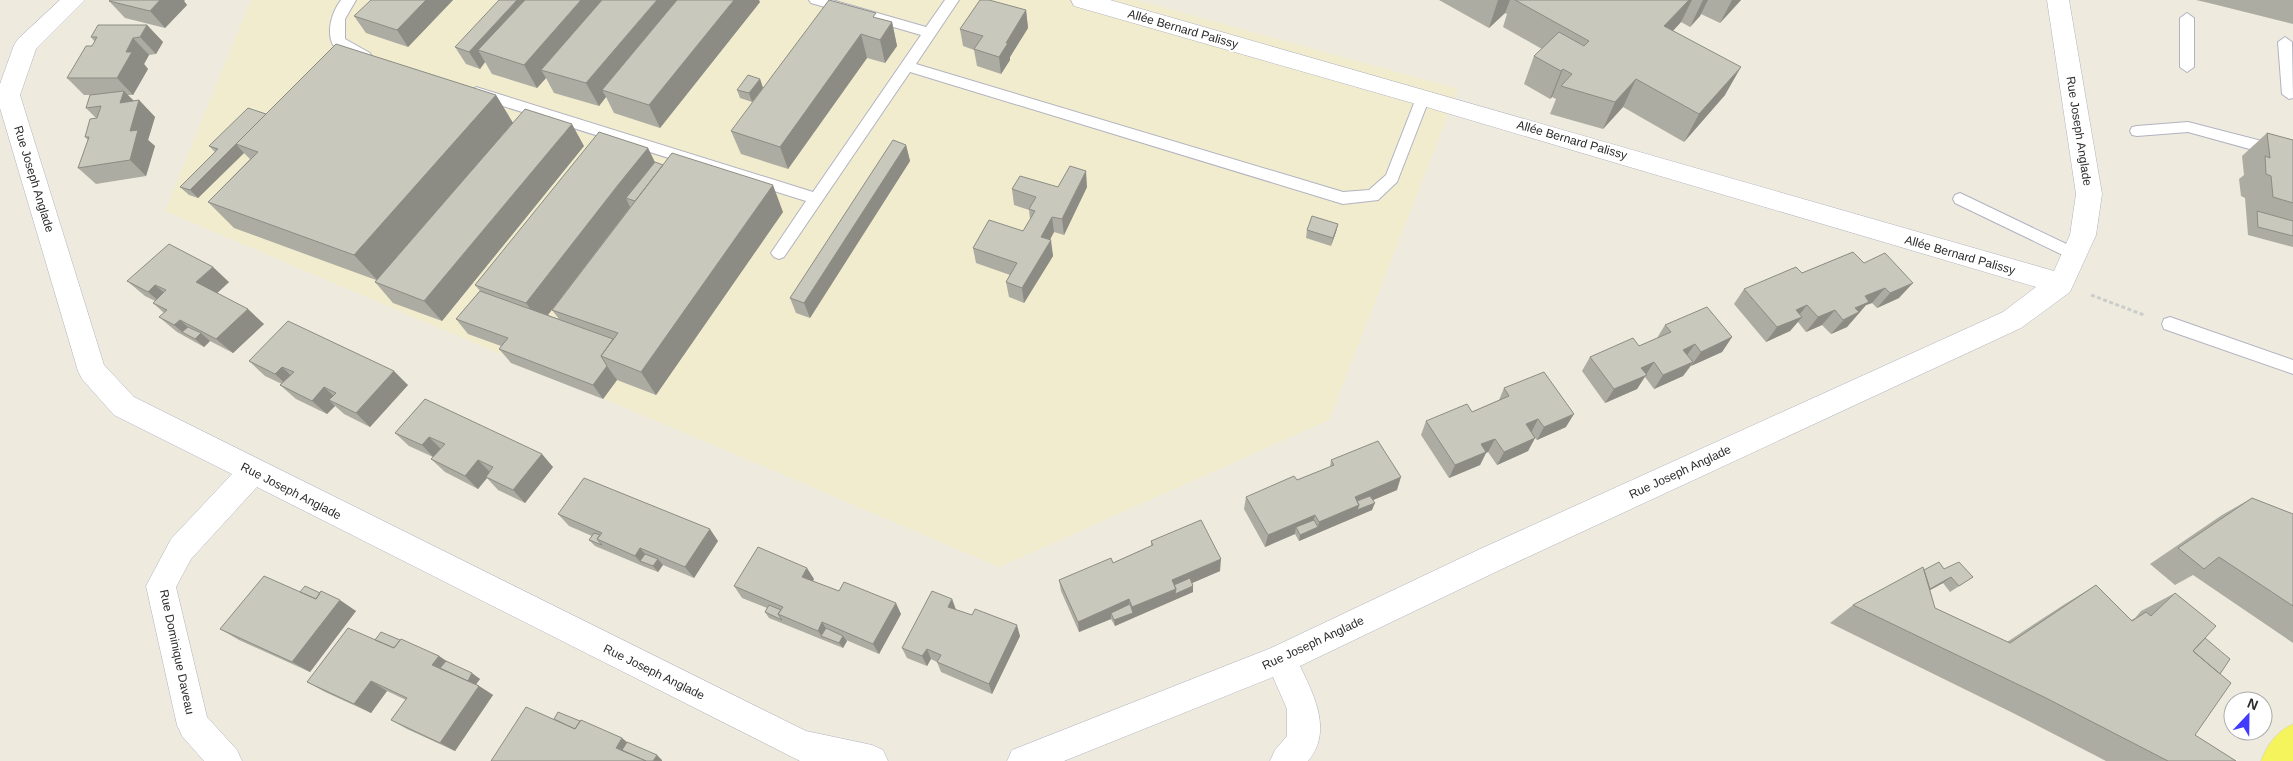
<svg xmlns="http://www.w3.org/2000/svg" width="2293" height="761" font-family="Helvetica,sans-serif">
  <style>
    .education { fill: #f0eccd }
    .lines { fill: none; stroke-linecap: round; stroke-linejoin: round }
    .service-casing { stroke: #b2b2c0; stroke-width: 2 }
    .minor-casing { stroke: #b2b2c0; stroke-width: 1 }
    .primary-casing { stroke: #ccc; stroke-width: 1 }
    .path { stroke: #ccc; stroke-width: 3; stroke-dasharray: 4 2.5; stroke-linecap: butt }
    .service { fill: #fff; fill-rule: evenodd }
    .minor { fill: #fff; fill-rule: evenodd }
    .primary { fill: #f6f45c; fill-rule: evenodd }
    .wall { fill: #adaca3; fill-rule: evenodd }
    .shaded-wall { fill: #8d8c84 }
    .building { fill: #c9c8bd; stroke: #8d8c84 }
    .labels { text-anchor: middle; stroke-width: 4.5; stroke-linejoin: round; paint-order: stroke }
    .street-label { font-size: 12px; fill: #2c2c2c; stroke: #fff }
  </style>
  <rect width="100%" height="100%" fill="#eeebde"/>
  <!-- education -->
  <path class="education" d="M251,0H1136L1458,89L1329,420L999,567L165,211Z"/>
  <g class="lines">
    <!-- service casing -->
    <g class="service-casing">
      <path id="service" d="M341,0H356L345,19V39L370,53L372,57L370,61H360L333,45C326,31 332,12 341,0Z
        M809,0H832L926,27L945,0H959L916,64L1343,192L1369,190L1386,175L1418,93L1423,92L1430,97L1397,182L1378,200L1343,204L910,72L784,257L779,259L774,257L771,253L806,201L471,96L469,92L476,87L813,192L921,35L811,3Z
        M2187,13L2194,18V67L2187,72L2180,67V18Z
        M2285,37L2292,42L2293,98L2289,99L2282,94L2278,42Z
        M2188,122L2293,149V161L2188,132L2137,136L2132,135L2130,131L2132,127L2137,126Z
        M1960,193L2079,250L2082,254L2079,258L2074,260L2069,258L1955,203L1953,199L1955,195Z
        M2170,317L2293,360V374L2164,329L2162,324L2164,319Z"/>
    </g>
    <!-- minor casing -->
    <g class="minor-casing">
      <path id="minor" d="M60,0H85L36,49L20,95L104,365L134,397L806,731L872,745L883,750L888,761H800L792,757L257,487L191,559L176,587L207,717L237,750L242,761H204L182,736L177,725L146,586L171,539L232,474L114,415L82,379L78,371L0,108V84L14,45L18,39Z
        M1071,0H1110L2054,271L2070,235L2076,194L2047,0H2069L2102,194L2096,235L2070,292L2021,328L1502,569L1300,666C1314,695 1333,732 1308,761H1270L1275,750L1287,736V709L1273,677L1064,761H1007L1012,750L1271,648L1480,549L2003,312L2036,287L1423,106L1074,6Z"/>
    </g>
    <!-- primary casing -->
    <g class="primary-casing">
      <path id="primary" d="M2293,724V761H2261C2267,745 2277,731 2293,724Z"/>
    </g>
    <!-- path -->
    <path class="path" d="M2091,295L2144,315"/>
    <!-- service -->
    <use href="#service" class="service"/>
    <!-- minor -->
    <use href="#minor" class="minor"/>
    <!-- primary -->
    <use href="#primary" class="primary"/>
  </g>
  <!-- wall -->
  <path class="wall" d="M453,0L408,47L366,33L354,16Z
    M1439,0H1741L1720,23L1701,14L1700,16L1690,27L1681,22L1673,31L1725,95L1684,142L1623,107L1603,129L1550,114L1556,99L1552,97L1550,99L1524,84L1534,56L1542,49L1503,27L1507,14L1505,13L1489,28Z
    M2196,0H2293V24L2209,3Z
    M109,1H184L187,5L165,28L125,18Z
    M760,2L660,128L614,113L606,97L599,106L554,93L546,78L537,88L492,74L485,62L480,69L466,64L455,47Z
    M1026,10L1028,28L1010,57V60L1001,74L977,66L974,50L963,46L960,29Z
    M877,18L892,22L897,46L885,63L867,58L788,169L741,154L731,131Z
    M147,25L163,42L156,54L149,55L144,64L148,69L133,95H127L134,101L139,100L155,117L148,140L155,146L146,176L96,184L78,168L88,140L85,137L96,118L86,108L96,95H84L67,78L92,46L95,42L91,37Z
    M760,79L763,88L752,102L740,98L737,90Z
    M496,95L513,123L584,146L442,321L393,303L375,282L376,280L234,228L208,202L250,159L244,153L198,198L189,195L180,187L215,152L209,146L266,114Z
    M2267,133L2293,140V247L2248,235L2245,198L2241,196L2239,179L2244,175L2242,156Z
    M906,145L910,161L810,318L796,313L790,298Z
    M648,148L655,162L783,212L656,395L617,380L603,399L511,363L499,349L501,346L468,334L456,319L480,291L475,285ZM630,207L552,310L559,319L548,315Z
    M1058,187H1087L1064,235L1054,232L1050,240L1053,256L1024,303L1009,297L1006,282L1010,275L976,263L973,248L1023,231L1030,219L1029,210L1014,205L1012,189Z
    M1338,224L1336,232L1331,246L1306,238L1307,230Z
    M1853,252L1899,298L1877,308L1872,303L1866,305L1847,327L1831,334L1822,325L1806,332L1798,322L1790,331L1766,342L1734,304L1744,289L1802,273Z
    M127,281L229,282L217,293L264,324L233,353L210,341L204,347L177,332L159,317L164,313L153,303L155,301L145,296Z
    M1665,325L1732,337L1722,352L1691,366L1683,376L1654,389L1645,377L1637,389L1605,403L1582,371L1590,357L1639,346L1657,338Z
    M249,361L408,385L370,427L344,414L335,406L327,414L296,399L280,385L282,384L265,376Z
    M1504,388L1566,427L1537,440L1533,436L1535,438L1528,451L1497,465L1488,452L1486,453L1480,465L1449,478L1421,435L1426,421L1472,412L1499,400Z
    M425,399L553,467L525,503L498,490L487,478L478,489L445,472L431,459L433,457L409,446L395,433Z
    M1331,460L1397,490L1373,500L1372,510L1299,541L1295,534L1265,547L1244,509L1246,497L1297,480L1330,467Z
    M2252,498L2293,514V643L2193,575L2175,585L2150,564L2222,515Z
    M558,514L718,541L694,578L663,565L658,572L645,567L595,546L589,540L592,536L569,526Z
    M1151,541L1220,571L1192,583L1193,592L1115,626L1111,619L1079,632L1061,591L1059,580L1113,563L1151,546Z
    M1944,569L1973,577L1950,592L1943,583L1930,590L1935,608L2007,642L2065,604L2096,585L2131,620L2135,618L2141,611L2175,593L2205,638L2220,674L2195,735L2236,761H2106L2013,713L1830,623L1853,605L1924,570Z
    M814,579L813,581L839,591L901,614L879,654L846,640L847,641L843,648L769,618L765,612L767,608L742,598L734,586Z
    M300,592L320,593L356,611L310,672L239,640L220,629Z
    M952,599L956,610L1020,636L992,694L941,672L937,662L931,659L927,666L907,658L902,648Z
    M375,640H400L439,656L446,661L480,679L476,684L493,695L455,751L407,729L391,720L406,700L387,691L371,713L325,692L307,682Z"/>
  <!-- shaded-wall -->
  <path class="shaded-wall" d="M160,0H185L184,1L187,5L165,28L150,11Z
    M426,0H453L408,47L397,30Z
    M517,0H543L478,50L485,62L480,69L469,52Z
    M581,0H613L541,70L546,78L537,88L524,65Z
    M657,0H686L602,90L606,97L599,106L586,83Z
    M734,0H759L760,2L660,128L649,105Z
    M1498,0H1510L1505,13L1489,28Z
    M1689,0H1692L1681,22L1651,54L1664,26Z
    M1703,0H1708L1700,16L1690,27Z
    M1732,0H1741L1720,23Z
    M1026,10L1028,28L1010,57V60L1001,74L999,57L1006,43Z
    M892,22L897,46L885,63L880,40Z
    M147,25L163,42L156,54L140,37Z
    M861,34L867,58L788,169L780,147Z
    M133,38L149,55L144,64L148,69L133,95L117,78L126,52Z
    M1741,67L1725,95L1684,142L1699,114Z
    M1563,69L1552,97L1550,99L1561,71Z
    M760,79L763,88L752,102L749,93Z
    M1636,79L1623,107L1603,129L1615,102Z
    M124,91L138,105L139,100L155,117L148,140L155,146L146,176L130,160V131L120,103Z
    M496,95L513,123L377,280L354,255Z
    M266,114L236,144L244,153L198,198L190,190Z
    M572,124L584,146L442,321L424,301Z
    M906,145L910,161L810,318L804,303Z
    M648,148L659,171L626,198L630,207L541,324L526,303L618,185Z
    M1086,171L1087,187L1064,235L1062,219Z
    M773,185L783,212L656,395L641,372Z
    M1052,217L1054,232L1043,252L1041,237Z
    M1338,224L1336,232L1331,246L1333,238Z
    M1051,240L1053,256L1024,303L1022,288Z
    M213,267L229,282L213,297L196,282Z
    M1913,283L1899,298L1877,308L1890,293Z
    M155,285L173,300L166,307L148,292Z
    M1885,288L1872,303L1866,305L1847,327L1831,334L1865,296Z
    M1807,305L1796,319L1802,317L1790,331L1766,342L1777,327L1796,310Z
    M248,309L264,324L233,353L216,339Z
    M1835,310L1822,325L1806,332L1818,317Z
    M180,320L197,335L182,332L174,325Z
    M201,333L210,341L204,347L195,339Z
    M1732,337L1722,352L1691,366L1701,352Z
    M1695,344L1685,358L1683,350Z
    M1654,362L1637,389L1605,403L1614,389L1641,368Z
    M1693,362L1683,376L1654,389L1663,375Z
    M607,366L617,380L603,399L593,385Z
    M282,367L297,381L290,388L275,374Z
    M394,371L408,385L370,427L356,413Z
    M324,387L339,401L329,400L335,406L327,414L312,401Z
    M1574,414L1566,427L1537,440L1544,427Z
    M1538,419L1531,433L1526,424Z
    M429,437L442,450L435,459L422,445Z
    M1535,438L1528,451L1497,465L1504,452Z
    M1495,439L1488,452L1486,453L1480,465L1449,478L1455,465L1481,444Z
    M542,454L553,467L525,503L513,490Z
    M478,460L491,473L478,489L465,476Z
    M1401,477L1397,490L1359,506L1375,503L1372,510L1299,541L1300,535L1318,527L1319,522L1355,497Z
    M1315,515L1312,527H1296L1295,534L1265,547L1268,535Z
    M710,529L718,541L694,578L685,567Z
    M640,548L650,560L640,561L645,567L635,556Z
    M658,559L663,565L658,572L653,566Z
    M1221,559L1220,571L1176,590L1193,586V592L1133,618L1132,607L1172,580Z
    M807,568L814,579L809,588L802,577Z
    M1951,577L1943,583L1910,601L1919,595Z
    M952,599L956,610L948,607Z
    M1129,599L1130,610L1111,613V619L1079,632L1078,622Z
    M340,600L356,611L310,672L292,662Z
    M896,603L901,614L879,654L873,644Z
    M1133,613V618L1115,626L1114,620Z
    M822,622L829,633L821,636L825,641L818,631Z
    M1017,625L1020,636L992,694L989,684Z
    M843,636L847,641L843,648L839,643Z
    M927,649L931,659L927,666L922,656Z
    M439,656L454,666L448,674L432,665Z
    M472,673L480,679L474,687L467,682Z
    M371,681L387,691L371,713L354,704Z
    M479,686L493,695L455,751L440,743Z
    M622,738L633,747L628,755L616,748Z
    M657,755L662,760V761H653Z"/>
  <!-- building -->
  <path class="building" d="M110,0H160L150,11L109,1Z
    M371,0H426L397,30L354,16Z
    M499,0H517L469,52L455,47Z
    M525,0H581L524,65L478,50Z
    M602,0H657L586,83L541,70Z
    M677,0H734L649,105L602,90Z
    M829,0L876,13L873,17L892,22L880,40L861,34L780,147L731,131Z
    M980,0H989L1026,10L1006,43H1008L999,57L974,49L983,36L960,29Z
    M1515,0H1689L1664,26L1741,67L1699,114L1636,79L1615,102L1561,86L1572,74L1563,69L1561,71L1534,56L1559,32L1584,46L1589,41Z
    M98,25H147L140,37L133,38L126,52H132L117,78H67L86,46H92L97,37H91Z
    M336,44L496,95L354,255L208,202L258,152L236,144Z
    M748,75L760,79L749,93L737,90Z
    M124,91L120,103L139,100L130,131L138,130L130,160L78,168L89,137H85L90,119L97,118L101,106L86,108L90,95Z
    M248,108L266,114L190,190L180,187L218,149L209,146Z
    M525,109L572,124L424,301L375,282Z
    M599,132L648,148L618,185L526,303L475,285Z
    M2267,133L2293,140V203L2273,197L2271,176L2266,174L2265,156L2270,158Z
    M893,140L906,145L804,303L790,298Z
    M672,153L773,185L641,372L601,356L618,333L552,310Z
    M655,162L663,165L635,201L626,198Z
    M1070,166L1086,171L1062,219L1052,217L1041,237L1051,240L1022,288L1006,282L1017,263L973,248L989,220L1023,231L1035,211L1029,209L1036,197L1012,189L1020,176L1058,187Z
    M2257,211L2293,221V236L2258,227Z
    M1312,216L1338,224L1333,238L1307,230Z
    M169,244L213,267L196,282L248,309L216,339L180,320L174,325L159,317L167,310L153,303L166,290L155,285L148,292L127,281Z
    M1853,252L1864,263L1885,253L1913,283L1890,293L1885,288L1865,296L1869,302L1855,308L1859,312L1843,320L1835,310L1818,317L1807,305L1796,310L1802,317L1777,327L1744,289L1796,267L1802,273Z
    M480,291L613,339L601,356L607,366L593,385L499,349L508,338L456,319Z
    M1707,307L1732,337L1701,352L1695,344L1683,350L1693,362L1663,375L1654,362L1641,368L1647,375L1614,389L1590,357L1633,338L1639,346L1671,332L1665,325Z
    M288,321L394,371L356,413L329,400L336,393L324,387L312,401L280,385L294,372L282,367L275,374L249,361Z
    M188,327L201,333L195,339L182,332Z
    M1544,372L1574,414L1544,427L1538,419L1526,424L1535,438L1504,452L1495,439L1481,444L1486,452L1455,465L1426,421L1467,404L1472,412L1509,396L1504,388Z
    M425,399L542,454L513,490L486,477L493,467L478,460L465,476L431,459L445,444L429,437L422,445L395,433Z
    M1378,441L1401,477L1355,497L1359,505L1319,522L1315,515L1268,535L1246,497L1294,476L1297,480L1317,472L1334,465L1331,460Z
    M584,478L710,529L685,567L640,548L635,556L597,539L602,533L558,514Z
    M1370,496L1375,503L1357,510L1359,505L1357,501Z
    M2252,498L2293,514V606L2219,557L2204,569L2178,548Z
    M1201,520L1221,559L1172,580L1176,589L1132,607L1129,599L1078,622L1059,580L1111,558L1113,563L1153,545L1151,541Z
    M1314,520L1318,527L1300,535L1296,527Z
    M594,533L600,535L597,539L602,545L589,540Z
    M758,547L807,568L802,577L839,591L844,582L896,603L873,644L822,622L818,631L778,614L783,607L734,586Z
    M645,554L658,559L653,566L640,561Z
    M1939,562L1944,569L1959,562L1973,577L1959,586L1951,577L1930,589L1924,570Z
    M1923,567L1935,608L2010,643L2096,585L2132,621L2146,612L2151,616L2175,593L2216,626L2193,651L2231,683L2195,735L2236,761H2168L2044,697L1853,605Z
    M264,576L316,599L321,591L340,600L292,662L220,629Z
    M1190,578L1193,586L1175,594L1176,589L1174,585Z
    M305,586L320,593L316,599L300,592Z
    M932,591L952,599L948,607L972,615L975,609L1017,625L989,684L937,662L941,655L927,649L922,656L902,648Z
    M1130,604L1133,613L1114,620L1111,613Z
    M769,605L781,610L778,614L782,620L765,612Z
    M348,628L394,648L401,639L439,656L432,665L479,686L440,743L391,720L407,698L371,681L354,704L307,682Z
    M826,628L843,636L839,643L821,636Z
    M381,632L400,640L394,648L375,640Z
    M2205,638L2230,659L2220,674L2193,651Z
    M446,661L472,673L468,681L440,668Z
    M526,707L575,729L581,720L622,738L616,748L646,761H491Z
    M558,712L580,721L575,729L554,719Z
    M627,742L657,755L653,761H646L622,750Z"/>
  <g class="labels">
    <!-- street labels -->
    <g class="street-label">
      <text transform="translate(1183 29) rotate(16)" y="4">Allée Bernard Palissy</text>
      <text transform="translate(2079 131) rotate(81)" y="4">Rue Joseph Anglade</text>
      <text transform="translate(1572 140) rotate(16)" y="4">Allée Bernard Palissy</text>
      <text transform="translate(34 179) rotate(73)" y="4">Rue Joseph Anglade</text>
      <text transform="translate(1960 255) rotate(16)" y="4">Allée Bernard Palissy</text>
      <text transform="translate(1680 472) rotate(-25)" y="4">Rue Joseph Anglade</text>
      <text transform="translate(291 491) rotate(27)" y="4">Rue Joseph Anglade</text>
      <text transform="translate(1313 643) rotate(-25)" y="4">Rue Joseph Anglade</text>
      <text transform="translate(177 652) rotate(78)" y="4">Rue Dominique Daveau</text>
      <text transform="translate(654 672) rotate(26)" y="4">Rue Joseph Anglade</text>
    </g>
  </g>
  <!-- north arrow -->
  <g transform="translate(2248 716) rotate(22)"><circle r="24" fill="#ffffff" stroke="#ababab"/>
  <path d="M0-4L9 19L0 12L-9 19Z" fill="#423aff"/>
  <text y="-8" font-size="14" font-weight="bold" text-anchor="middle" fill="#2c2c2c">N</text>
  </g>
</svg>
